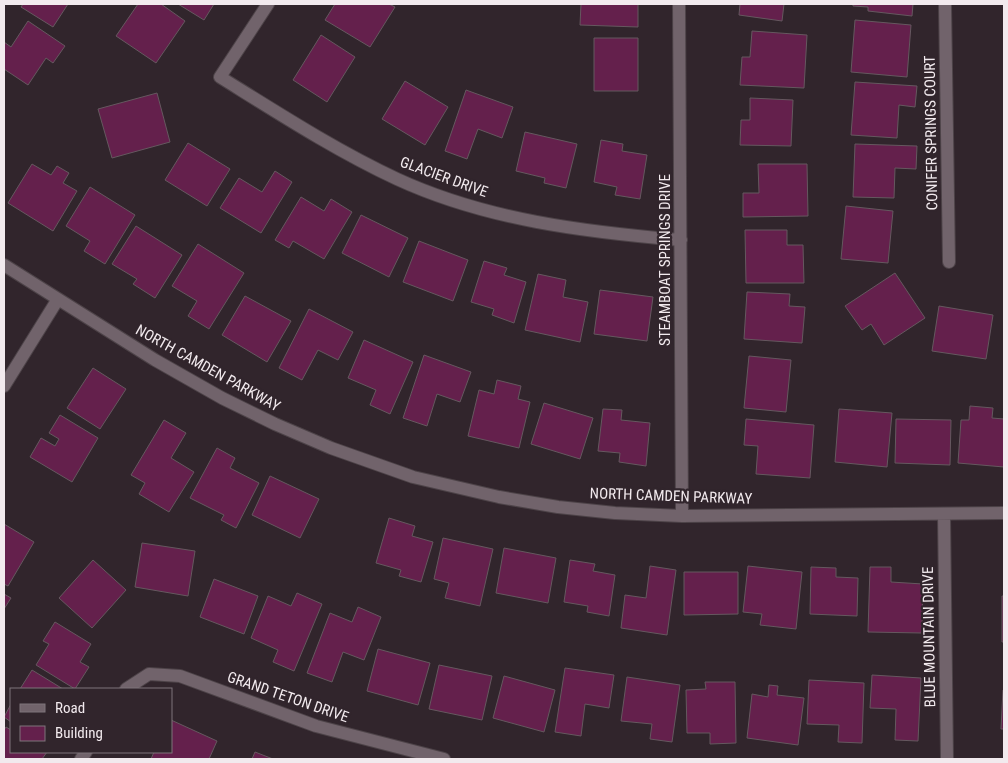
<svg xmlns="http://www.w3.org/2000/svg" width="1008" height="763" font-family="'Roboto Condensed',sans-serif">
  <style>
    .building { fill: #64204c; stroke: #65585f }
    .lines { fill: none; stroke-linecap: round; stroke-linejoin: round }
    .street-casing { stroke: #4d4348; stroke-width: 14 }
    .street { stroke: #71636b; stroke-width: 12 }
    .labels { text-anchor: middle; stroke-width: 4.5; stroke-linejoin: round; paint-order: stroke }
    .street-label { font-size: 15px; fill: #f2eaee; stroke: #31252c }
  </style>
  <rect width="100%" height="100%" fill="#31252c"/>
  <!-- building -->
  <path class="building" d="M23,4H68L53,27L21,7Z
    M138,4H161L185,21L156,63L116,36Z
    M178,4H214L204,20Z
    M335,4H389L395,7L370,47L325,20Z
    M581,4H638V27L580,25Z
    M740,4H784L782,21L739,15Z
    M853,4H913L912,16L868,11V7L853,6Z
    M855,20L911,25L907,77L851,72Z
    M28,21L65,46L53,63L46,58L28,85L4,69V42L11,47Z
    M752,31L807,35L804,88L740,85L742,57H750Z
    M321,35L355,57L327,102L293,80Z
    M594,38H638V91H594Z
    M405,81L448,107L425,145L382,119Z
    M855,82L917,86L915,107L899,105L897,138L851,135Z
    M466,90L513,107L502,138L478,129L467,159L445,151Z
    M157,93L170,142L112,158L98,109Z
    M750,98L793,100L791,146L740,145L741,120H750Z
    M525,132L577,144L566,188L544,183L545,178L516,171Z
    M601,140L623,144L622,151L647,155L640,199L615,195L617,187L594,182Z
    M188,143L230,169L207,206L165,180Z
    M855,144L917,146L916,169L895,168L894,198L853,197Z
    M32,164L51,175L57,166L69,173L63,183L77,191L53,231L8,203Z
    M758,164H807L808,216L743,217V193H759Z
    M275,171L292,182L261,233L220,208L239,178L262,192Z
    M90,187L135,215L105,264L84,251L90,241L66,226Z
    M301,197L324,211L331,199L352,212L324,259L293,241L289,248L275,240Z
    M846,206L893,211L888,263L841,259Z
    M361,215L408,238L389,277L342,253Z
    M136,226L182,255L155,298L133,284L137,279L112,264Z
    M745,230H787V245H803L804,283H746Z
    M419,241L468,260L453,301L403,282Z
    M198,244L244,273L209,329L188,316L197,301L172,286Z
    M484,261L507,268L504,275L526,282L514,323L492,315L494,309L471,302Z
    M895,273L925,318L884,345L871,324L862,330L845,306Z
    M538,274L566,280L563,297L588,302L580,342L525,330Z
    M600,290L653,297L647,341L594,334Z
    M747,292L790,294L789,306L805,307L802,343L744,339Z
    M245,296L291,321L267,362L222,335Z
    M939,306L993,315L986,359L932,351Z
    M309,309L353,332L338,360L318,350L302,380L279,368Z
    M364,340L413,362L390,414L370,405L376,390L348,378Z
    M424,355L471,372L460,402L437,394L427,426L403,418Z
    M749,356L791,360L786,412L744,408Z
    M93,368L126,389L100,429L67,408Z
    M497,380L521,386L518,399L530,402L519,448L468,436L479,390L494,394Z
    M544,403L593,418L580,459L531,444Z
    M970,406L993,408L992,418L1004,419V467L958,463L961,420H969Z
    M603,409L622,410L621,420L650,423L646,466L619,462L620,453L598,451Z
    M839,409L892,413L887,467L835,462Z
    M60,415L98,438L72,482L30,457L41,438L55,446L59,439L49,433Z
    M746,419L814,425L810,478L756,474L758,446L744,445Z
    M896,419L951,420L950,465L895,463Z
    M164,420L186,433L171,458L194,472L169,512L139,494L145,483L131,475Z
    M217,448L235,458L230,468L259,483L236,528L221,520L224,515L190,498Z
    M270,476L319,499L300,538L252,515Z
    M389,518L415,526L412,536L433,542L421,582L399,576L401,570L376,563Z
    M4,524L34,542L8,586L4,584Z
    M443,538L493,549L480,606L445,598L449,583L434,579Z
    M142,543L195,551L188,596L135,587Z
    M504,548L556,558L548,603L496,593Z
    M93,560L126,590L92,628L59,598Z
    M570,560L595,564L593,571L615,575L609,616L587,612L588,606L564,602Z
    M650,566L676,570L667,635L621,628L625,595L646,598Z
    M748,566L802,572L796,629L760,625L762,614L743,612Z
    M811,567L836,568V577L858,578L857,616L810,614Z
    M870,567H891V582L923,584L922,633L868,632Z
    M684,572H738V614L684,615Z
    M214,579L258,596L244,634L200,617Z
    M297,593L322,604L294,671L273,662L278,650L251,638L268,596L291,606Z
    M4,594L11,598L4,609Z
    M1002,596H1004V642H1002Z
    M358,607L381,617L364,660L343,652L332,682L307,673L330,613L352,622Z
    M55,622L91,644L80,662L89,667L75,689L36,665L49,644L43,641Z
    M378,649L430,663L418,705L367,691Z
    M439,665L492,676L482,720L429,709Z
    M565,668L614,675L609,708L585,704L581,736L555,732Z
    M32,670L63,689H20Z
    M872,675L921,678L918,741L895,740L896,709L870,708Z
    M504,676L555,690L544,732L493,718Z
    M627,677L680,685L672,742L650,739L652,724L621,721Z
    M809,680L864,683L862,743L838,742L839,725L807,724Z
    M705,682H735L736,743L710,744V733H687L686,690L706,689Z
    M769,685L778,686L777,695L804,698L798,745L747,738L752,694L768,697Z
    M1003,690H1004V729H1001Z
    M11,704V722L4,717Z
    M171,720L217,741L209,759H151L154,752H171Z
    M6,727L11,730V752H47L42,759H4V730Z
    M255,752L273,759H252Z"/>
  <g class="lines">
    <!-- street casing -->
    <g class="street-casing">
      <path id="street" d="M268,4L220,77C278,113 335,150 397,179C486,220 585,232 681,240
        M679,4L682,516
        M945,4L949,262
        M4,265L155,360L222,398L275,424L331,448L413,477L499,497L558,507L615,513L682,516L1004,513
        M4,386L58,299
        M944,514L947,759
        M126,689L149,674L180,676L316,726L444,759
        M81,759L86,752"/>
    </g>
    <!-- street -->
    <use href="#street" class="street"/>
  </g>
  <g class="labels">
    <!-- street labels -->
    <g class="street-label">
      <text transform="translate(931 133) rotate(-91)" y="5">CONIFER SPRINGS COURT</text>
      <text transform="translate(444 177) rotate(20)" y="5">GLACIER DRIVE</text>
      <text transform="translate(665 260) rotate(-90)" y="5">STEAMBOAT SPRINGS DRIVE</text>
      <text transform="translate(208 368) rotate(29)" y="5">NORTH CAMDEN PARKWAY</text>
      <text transform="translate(671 496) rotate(2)" y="5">NORTH CAMDEN PARKWAY</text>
      <text transform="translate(929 637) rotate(-91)" y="5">BLUE MOUNTAIN DRIVE</text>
      <text transform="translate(288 697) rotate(19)" y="5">GRAND TETON DRIVE</text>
    </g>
  </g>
  <!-- border -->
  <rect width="1008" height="763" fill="none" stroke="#f2eaee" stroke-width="10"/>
  <!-- legend -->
  <rect x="10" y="688" width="162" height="65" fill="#31252c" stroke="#7e747a"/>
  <rect x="20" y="704" width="25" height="8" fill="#71636b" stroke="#7e747a"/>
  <text x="55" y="713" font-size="15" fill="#f2eaee">Road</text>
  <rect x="20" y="726" width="25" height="15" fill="#64204c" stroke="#7e747a"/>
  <text x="55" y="738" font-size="15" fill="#f2eaee">Building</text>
</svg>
